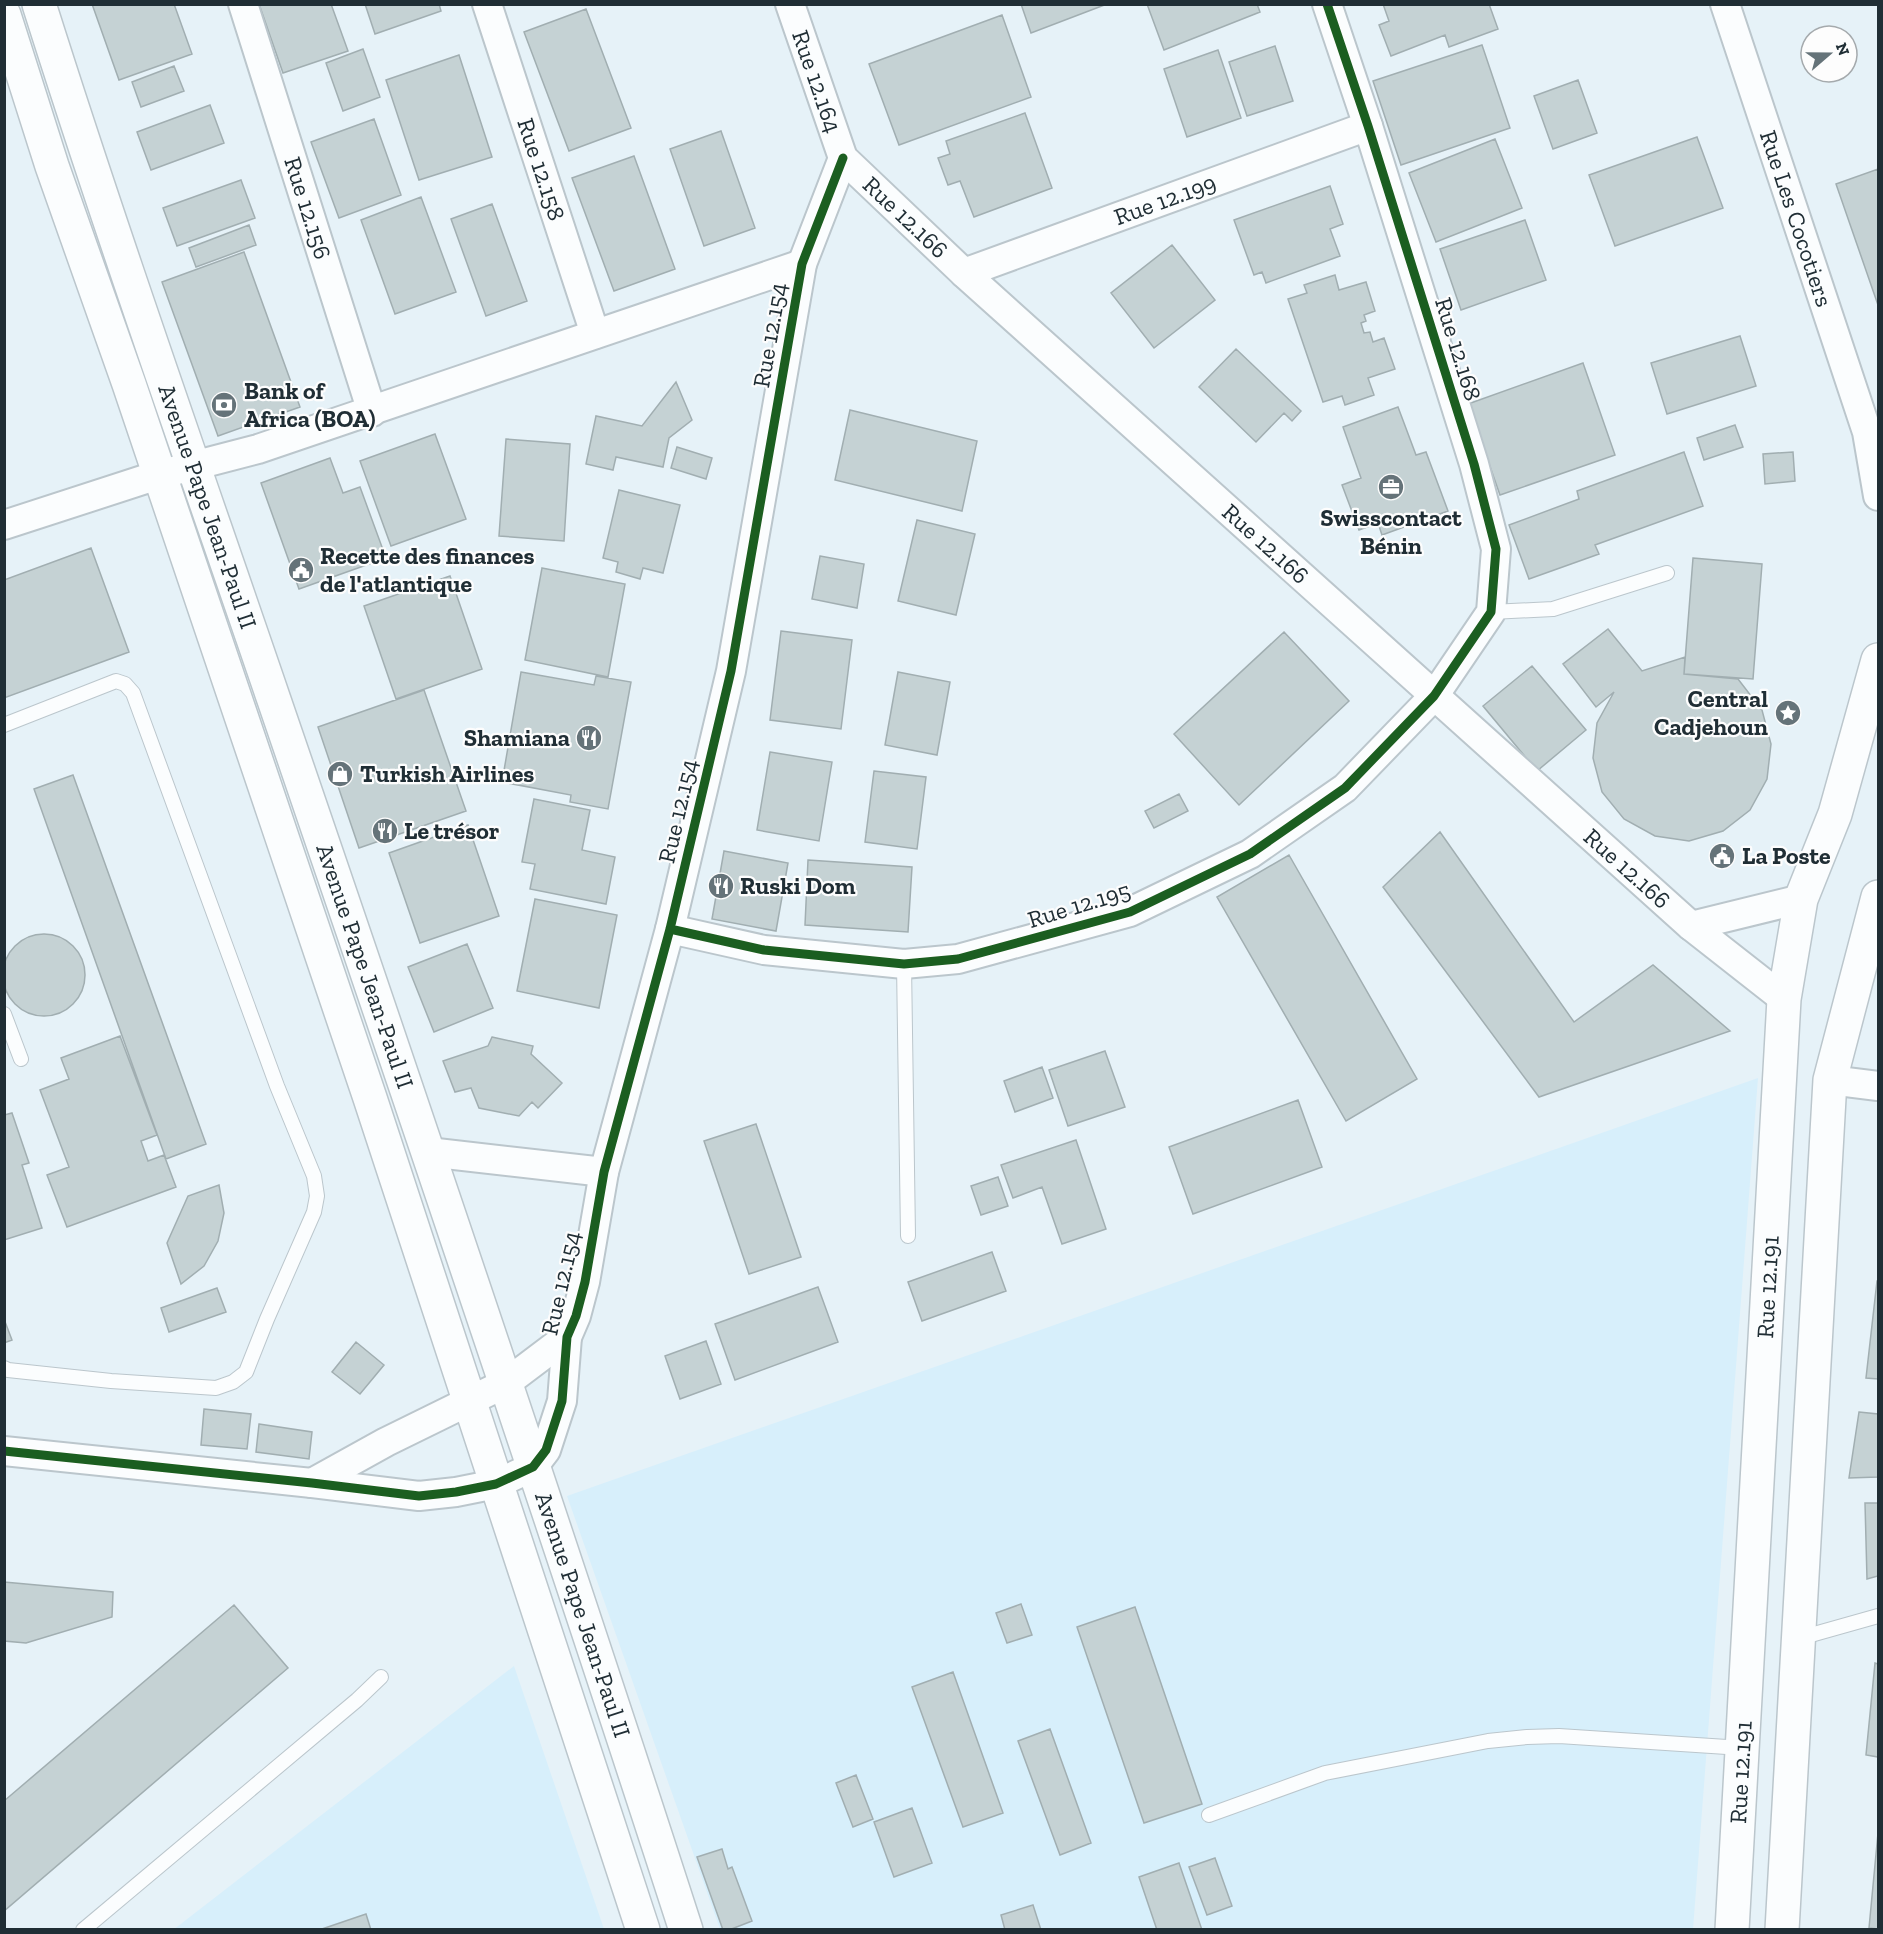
<svg xmlns="http://www.w3.org/2000/svg" width="1883" height="1934" font-family="'Zilla Slab',serif">
  <style>
    .built { fill: #d7effb }
    .building { fill: #c5d2d4; stroke: #a1aeb1; stroke-width: 1.5 }
    .lines { fill: none; stroke-linecap: round; stroke-linejoin: round }
    .service-casing { stroke: #bbc6cc; stroke-width: 16 }
    .minor-casing { stroke: #bbc6cc; stroke-width: 32 }
    .primary-casing { stroke: #bbc6cc; stroke-width: 36 }
    .service { stroke: #fbfdfe; stroke-width: 14 }
    .minor { stroke: #fbfdfe; stroke-width: 28 }
    .primary { stroke: #fbfdfe; stroke-width: 33 }
    .cycleway-casing { stroke: #fdfdfd; stroke-width: 13 }
    .cycleway { stroke: #1b5e20; stroke-width: 9 }
    .labels { text-anchor: middle; stroke-width: 4.5; stroke-linejoin: round; paint-order: stroke }
    .street-label { font-size: 24px; fill: #202e35; stroke: #fdfdfd }
    .poi-label { font-size: 24px; font-weight: bold; fill: #202e35; stroke: #fdfdfd; text-anchor: start }
  </style>
  <rect width="100%" height="100%" fill="#e6f2f8"/>
  <!-- built -->
  <path class="built" d="M1758,1078L1693,1929H720L567,1496Z
    M514,1666L604,1929L173,1930Z"/>
  <!-- building -->
  <path class="building" d="M92,4H174L192,54L119,80Z
    M259,4H331L348,51L283,73Z
    M365,4H439L441,11L375,34Z
    M1021,4H1107L1031,33Z
    M1147,4H1257L1260,12L1164,50Z
    M1383,4H1489L1498,29L1449,47L1445,35L1391,56L1379,25L1389,21Z
    M586,9L631,128L569,151L524,32Z
    M1002,15L1031,97L899,145L869,64Z
    M1482,45L1510,128L1401,165L1373,81Z
    M1275,46L1293,101L1247,116L1229,62Z
    M363,49L380,97L343,111L326,63Z
    M1218,50L1241,118L1187,137L1164,69Z
    M459,55L492,157L419,180L386,80Z
    M174,66L184,91L141,107L132,82Z
    M1578,80L1597,133L1553,149L1534,96Z
    M210,105L224,143L151,170L137,132Z
    M1025,113L1052,188L974,217L960,181L948,185L938,158L950,154L946,141Z
    M374,119L401,195L339,218L311,142Z
    M721,131L755,228L704,246L670,149Z
    M1697,137L1723,208L1615,246L1589,175Z
    M1495,139L1522,208L1436,242L1409,173Z
    M634,156L675,269L614,291L572,178Z
    M1878,169V305L1836,184Z
    M241,180L255,218L177,246L163,208Z
    M1330,186L1343,224L1330,229L1340,256L1266,283L1262,272L1254,275L1234,220Z
    M421,197L456,292L395,314L361,220Z
    M492,204L527,301L486,316L451,219Z
    M1525,220L1546,280L1461,310L1440,249Z
    M249,225L256,245L196,267L189,248Z
    M1172,245L1215,300L1154,348L1111,293Z
    M244,252L300,407L218,436L162,282Z
    M1335,275L1339,290L1366,282L1375,311L1364,315L1366,321L1361,323L1364,333L1370,332L1373,342L1384,338L1395,369L1368,378L1374,395L1345,405L1342,396L1323,402L1288,299L1307,293L1304,285Z
    M1740,336L1756,386L1667,414L1651,363Z
    M1236,349L1301,411L1292,421L1284,413L1256,442L1199,387Z
    M1583,363L1615,455L1500,495L1468,404Z
    M676,382L692,420L669,438L663,467L616,457L613,470L586,464L596,416L642,426Z
    M1398,407L1416,455L1426,452L1448,511L1382,535L1378,523L1359,530L1342,485L1361,478L1343,427Z
    M850,410L977,441L962,511L835,480Z
    M1735,425L1743,447L1704,460L1697,438Z
    M435,434L466,519L391,546L360,461Z
    M506,439L570,444L564,541L499,536Z
    M677,447L712,458L706,479L671,468Z
    M1684,452L1703,506L1595,545L1599,554L1529,579L1509,525L1579,499L1577,491Z
    M1793,452L1795,481L1765,484L1763,454Z
    M330,458L343,493L360,487L386,558L299,589L261,483Z
    M619,490L680,505L663,573L643,568L640,579L616,572L618,562L603,558Z
    M917,520L975,534L956,615L898,601Z
    M91,548L129,652L4,698V580Z
    M820,556L864,564L857,608L812,599Z
    M1693,558L1762,564L1753,679L1684,674Z
    M542,568L625,584L608,677L525,660Z
    M450,576L482,669L396,699L364,606Z
    M1608,629L1642,671L1685,657L1684,674L1738,679L1762,710L1771,744L1767,779L1750,810L1723,831L1689,841L1655,836L1624,819L1602,792L1593,758L1597,723L1614,692L1596,707L1563,664Z
    M781,631L852,640L841,729L770,720Z
    M1284,632L1349,701L1239,805L1174,734Z
    M1532,666L1586,730L1537,771L1483,706Z
    M521,672L594,685L596,676L631,682L608,809L570,802L571,795L502,782Z
    M898,672L950,682L937,755L885,745Z
    M424,690L466,811L359,848L318,727Z
    M770,752L832,762L819,841L757,830Z
    M874,771L926,777L917,849L865,842Z
    M73,775L206,1144L166,1159L34,789Z
    M1179,794L1188,811L1154,828L1145,811Z
    M534,799L590,810L582,850L615,857L606,904L530,889L535,864L522,862Z
    M468,825L499,916L420,943L389,853Z
    M1440,832L1574,1022L1653,965L1730,1031L1539,1097L1383,887Z
    M724,851L788,863L776,931L712,919Z
    M1289,855L1417,1079L1346,1121L1217,897Z
    M808,860L912,867L908,932L805,925Z
    M535,899L617,915L599,1008L517,991Z
    M3 975a41 41 0 1 1 82 0a41 41 0 1 1-82 0Z
    M467,944L493,1008L434,1032L408,967Z
    M120,1036L157,1135L141,1141L148,1161L164,1155L176,1187L67,1227L47,1175L69,1167L40,1090L69,1079L61,1058Z
    M492,1037L533,1046L531,1054L562,1083L538,1108L532,1102L519,1116L479,1108L471,1088L455,1092L443,1061L488,1046Z
    M1105,1051L1125,1107L1068,1126L1049,1070Z
    M1042,1067L1053,1098L1015,1112L1004,1081Z
    M1298,1100L1322,1167L1193,1214L1169,1147Z
    M12,1113L29,1163L22,1165L42,1228L4,1240V1115Z
    M756,1124L801,1257L749,1274L704,1141Z
    M1076,1140L1106,1229L1062,1244L1042,1187L1013,1198L1001,1165Z
    M998,1177L1008,1206L981,1215L971,1186Z
    M219,1185L224,1213L218,1241L204,1266L181,1284L167,1243L188,1196Z
    M992,1252L1006,1291L922,1321L908,1282Z
    M1877,1281H1878V1379L1866,1378Z
    M818,1287L838,1342L735,1380L715,1324Z
    M217,1288L226,1312L169,1332L161,1308Z
    M4,1319L12,1340L4,1343Z
    M706,1341L721,1384L680,1399L665,1356Z
    M356,1342L384,1365L360,1394L332,1372Z
    M204,1409L251,1414L247,1449L201,1445Z
    M1859,1412L1878,1414V1477L1849,1478Z
    M259,1424L312,1432L309,1459L256,1452Z
    M1865,1503H1878V1576L1867,1579Z
    M4,1582L113,1592L112,1617L26,1643L4,1641Z
    M1021,1604L1032,1635L1007,1643L996,1613Z
    M234,1605L288,1668L4,1911V1801Z
    M1135,1607L1202,1804L1144,1823L1077,1627Z
    M1875,1663L1878,1664V1757L1866,1755Z
    M953,1672L1003,1813L963,1827L912,1687Z
    M1050,1729L1091,1843L1060,1855L1018,1741Z
    M856,1775L873,1819L853,1827L836,1783Z
    M912,1808L932,1863L894,1877L874,1822Z
    M1878,1833V1929L1869,1928Z
    M722,1849L728,1869L732,1867L752,1921L729,1930H723L697,1857Z
    M1215,1858L1232,1906L1207,1915L1189,1867Z
    M1179,1863L1202,1930H1157L1139,1877Z
    M1033,1905L1041,1930H1005L1001,1915Z
    M366,1914L371,1930H319Z"/>
  <g class="lines">
    <!-- service casing -->
    <g class="service-casing">
      <path id="service" d="M1491,612L1553,609L1667,573
        M4,725L116,681L125,684L133,693L277,1086L314,1176L317,1196L314,1212L267,1319L246,1372L233,1382L216,1388L111,1381L8,1370L4,1368
        M904,964L908,1236
        M4,1014L21,1059
        M1800,1638L1878,1616
        M1209,1815L1325,1773L1488,1741L1527,1737L1559,1736L1742,1748
        M83,1930L357,1700L381,1677"/>
    </g>
    <!-- minor casing -->
    <g class="minor-casing">
      <g id="minor">
        <path id="s1" d="M243,4L372,412"/>
        <path id="s2" d="M487,4L595,334"/>
        <path id="s3" d="M790,4L843,158L964,273L1691,926L1784,999"/>
        <path id="s4" d="M1725,4L1867,432L1878,496"/>
        <path id="s5" d="M964,273L1368,126"/>
        <path d="M4,525L158,475L258,449L802,264"/>
        <path d="M1691,926L1801,899"/>
        <path d="M670,929L764,950L904,964L958,959L1130,912L1250,854L1345,788L1434,696L1491,612L1496,549L1474,464L1368,126L1327,4"/>
        <path d="M1830,1080L1878,1086"/>
        <path d="M428,1152L604,1172"/>
        <path d="M4,1451L312,1483L419,1496L456,1492L496,1484L533,1467L546,1450L562,1401L567,1337L576,1316L585,1282L604,1172L670,929L731,671L802,264L843,158"/>
        <path d="M312,1483L386,1442L506,1383L567,1337"/>
      </g>
    </g>
    <!-- primary casing -->
    <g class="primary-casing">
      <g id="primary">
        <path id="s6" d="M39,4C113,238 195,469 274,700C414,1109 553,1519 686,1930"/>
        <path d="M4,15L52,166L129,384L370,1098L643,1930"/>
        <path id="s7" d="M1732,1930L1784,999L1801,899L1835,814L1878,660"/>
        <path d="M1782,1930L1830,1080L1878,897"/>
      </g>
    </g>
    <!-- service -->
    <use href="#service" class="service"/>
    <!-- minor -->
    <use href="#minor" class="minor"/>
    <!-- primary -->
    <use href="#primary" class="primary"/>
    <!-- cycleway casing -->
    <g class="cycleway-casing">
      <path id="cycleway" d="M670,929L764,950L904,964L958,959L1130,912L1250,854L1345,788L1434,696L1491,612L1496,549L1474,464L1368,126L1327,4
        M4,1451L312,1483L419,1496L456,1492L496,1484L533,1467L546,1450L562,1401L567,1337L576,1316L585,1282L604,1172L670,929L731,671L802,264L843,158"/>
    </g>
    <!-- cycleway -->
    <use href="#cycleway" class="cycleway"/>
  </g>
  <!-- icons -->
  <defs>
    <g id="bank-disc" transform="scale(1.35)"><circle r="9.5" fill="#657379" stroke="#fdfdfd"/><path d="M-6-4H6V4H-6ZM0-2.3a2.3 2.3 0 1 0 0 4.6a2.3 2.3 0 1 0 0-4.6Z" fill="#fff"/></g>
    <g id="office-disc" transform="scale(1.35)"><circle r="9.5" fill="#657379" stroke="#fdfdfd"/><path d="M-6-3h4V-5.5h4V-3h4V5H-6ZM-1-4.5V-3h2v-1.5ZM-6 0V1H6V0Z" fill="#fff"/></g>
    <g id="civic-disc" transform="scale(1.35)"><circle r="9.5" fill="#657379" stroke="#fdfdfd"/><path d="M-.6-6.5H3V-4.5H.6V-3L4-1V1h2V6H-6V1h2V-1L-.6-3ZM-1.2 2.5V6h2.4V2.5Z" fill="#fff"/></g>
    <g id="sight-disc" transform="scale(1.35)"><circle r="9.5" fill="#657379" stroke="#fdfdfd"/><path d="M0-6L1.8-2.2L6-1.7L2.9 1.2L3.7 5.4L0 3.3L-3.7 5.4L-2.9 1.2L-6-1.7L-1.8-2.2Z" fill="#fff"/></g>
    <g id="restaurant-disc" transform="scale(1.35)"><circle r="9.5" fill="#657379" stroke="#fdfdfd"/><path d="M-5-6h1v4h1v-4h1v4h1v-4h1v5L-1.5 .5V6h-2V.5L-5-1ZM5-6V6H3V1.5H1.5Q1.5-4 5-6Z" fill="#fff"/></g>
    <g id="shop-disc" transform="scale(1.35)"><circle r="9.5" fill="#657379" stroke="#fdfdfd"/><path d="M-5-2.5h2.3a2.7 3.5 0 0 1 5.4 0H5L5.5 6h-11ZM-1.5-2.5h3a1.5 2.3 0 0 0-3 0Z" fill="#fff"/></g>
  </defs>
  <g fill-rule="evenodd">
    <use href="#bank-disc" x="224" y="405"/>
    <use href="#office-disc" x="1391" y="487"/>
    <use href="#civic-disc" x="301" y="570"/>
    <use href="#sight-disc" x="1788" y="713"/>
    <use href="#restaurant-disc" x="589" y="738"/>
    <use href="#shop-disc" x="340" y="774"/>
    <use href="#restaurant-disc" x="385" y="831"/>
    <use href="#civic-disc" x="1722" y="856"/>
    <use href="#restaurant-disc" x="721" y="886"/>
  </g>
  <g class="labels">
    <!-- street labels -->
    <g class="street-label">
      <text dy="8" stroke="none"><textPath href="#s3" startOffset="82">Rue 12.164</textPath></text>
      <text dy="8" stroke="none"><textPath href="#s2" startOffset="174">Rue 12.158</textPath></text>
      <text dy="8" stroke="none"><textPath href="#s5" startOffset="214">Rue 12.199</textPath></text>
      <text dy="8" stroke="none"><textPath href="#s1" startOffset="214">Rue 12.156</textPath></text>
      <text dy="8" stroke="none"><textPath href="#s3" startOffset="249">Rue 12.166</textPath></text>
      <text dy="8" stroke="none"><textPath href="#s4" startOffset="226">Rue Les Cocotiers</textPath></text>
      <text transform="translate(770 335) rotate(-80)" y="8">Rue 12.154</text>
      <text transform="translate(1458 349) rotate(73)" y="8">Rue 12.168</text>
      <text dy="8" stroke="none"><textPath href="#s6" startOffset="530">Avenue Pape Jean-Paul II</textPath></text>
      <text dy="8" stroke="none"><textPath href="#s3" startOffset="735">Rue 12.166</textPath></text>
      <text transform="translate(678 811) rotate(-77)" y="8">Rue 12.154</text>
      <text dy="8" stroke="none"><textPath href="#s3" startOffset="1221">Rue 12.166</textPath></text>
      <text transform="translate(1079 905) rotate(-17)" y="8">Rue 12.195</text>
      <text dy="8" stroke="none"><textPath href="#s6" startOffset="1016">Avenue Pape Jean-Paul II</textPath></text>
      <text transform="translate(561 1283) rotate(-77)" y="8">Rue 12.154</text>
      <text dy="8" stroke="none"><textPath href="#s7" startOffset="644">Rue 12.191</textPath></text>
      <text dy="8" stroke="none"><textPath href="#s6" startOffset="1700">Avenue Pape Jean-Paul II</textPath></text>
      <text dy="8" stroke="none"><textPath href="#s7" startOffset="158">Rue 12.191</textPath></text>
    </g>
    <!-- poi labels -->
    <g class="poi-label">
      <text x="244" y="399">Bank of<tspan x="244" dy="28">Africa (BOA)</tspan></text>
      <text x="1391" y="526" text-anchor="middle">Swisscontact<tspan x="1391" dy="28">Bénin</tspan></text>
      <text x="320" y="564">Recette des finances<tspan x="320" dy="28">de l'atlantique</tspan></text>
      <text x="1768" y="707" text-anchor="end">Central<tspan x="1768" dy="28">Cadjehoun</tspan></text>
      <text x="570" y="746" text-anchor="end">Shamiana</text>
      <text x="360" y="782">Turkish Airlines</text>
      <text x="404" y="839">Le trésor</text>
      <text x="1742" y="864">La Poste</text>
      <text x="740" y="894">Ruski Dom</text>
    </g>
  </g>
  <!-- border -->
  <rect width="1883" height="1934" fill="none" stroke="#202e35" stroke-width="12"/>
  <!-- north arrow -->
  <g transform="translate(1829 54) rotate(70)"><circle r="28" fill="#fdfdfd" stroke="#a5aaad" stroke-width="1.5"/>
  <path d="M0-4.5L10 22L0 15L-10 22Z" fill="#657379"/>
  <text y="-9" font-size="16" font-weight="bold" text-anchor="middle" fill="#202e35">N</text>
  </g>
</svg>
